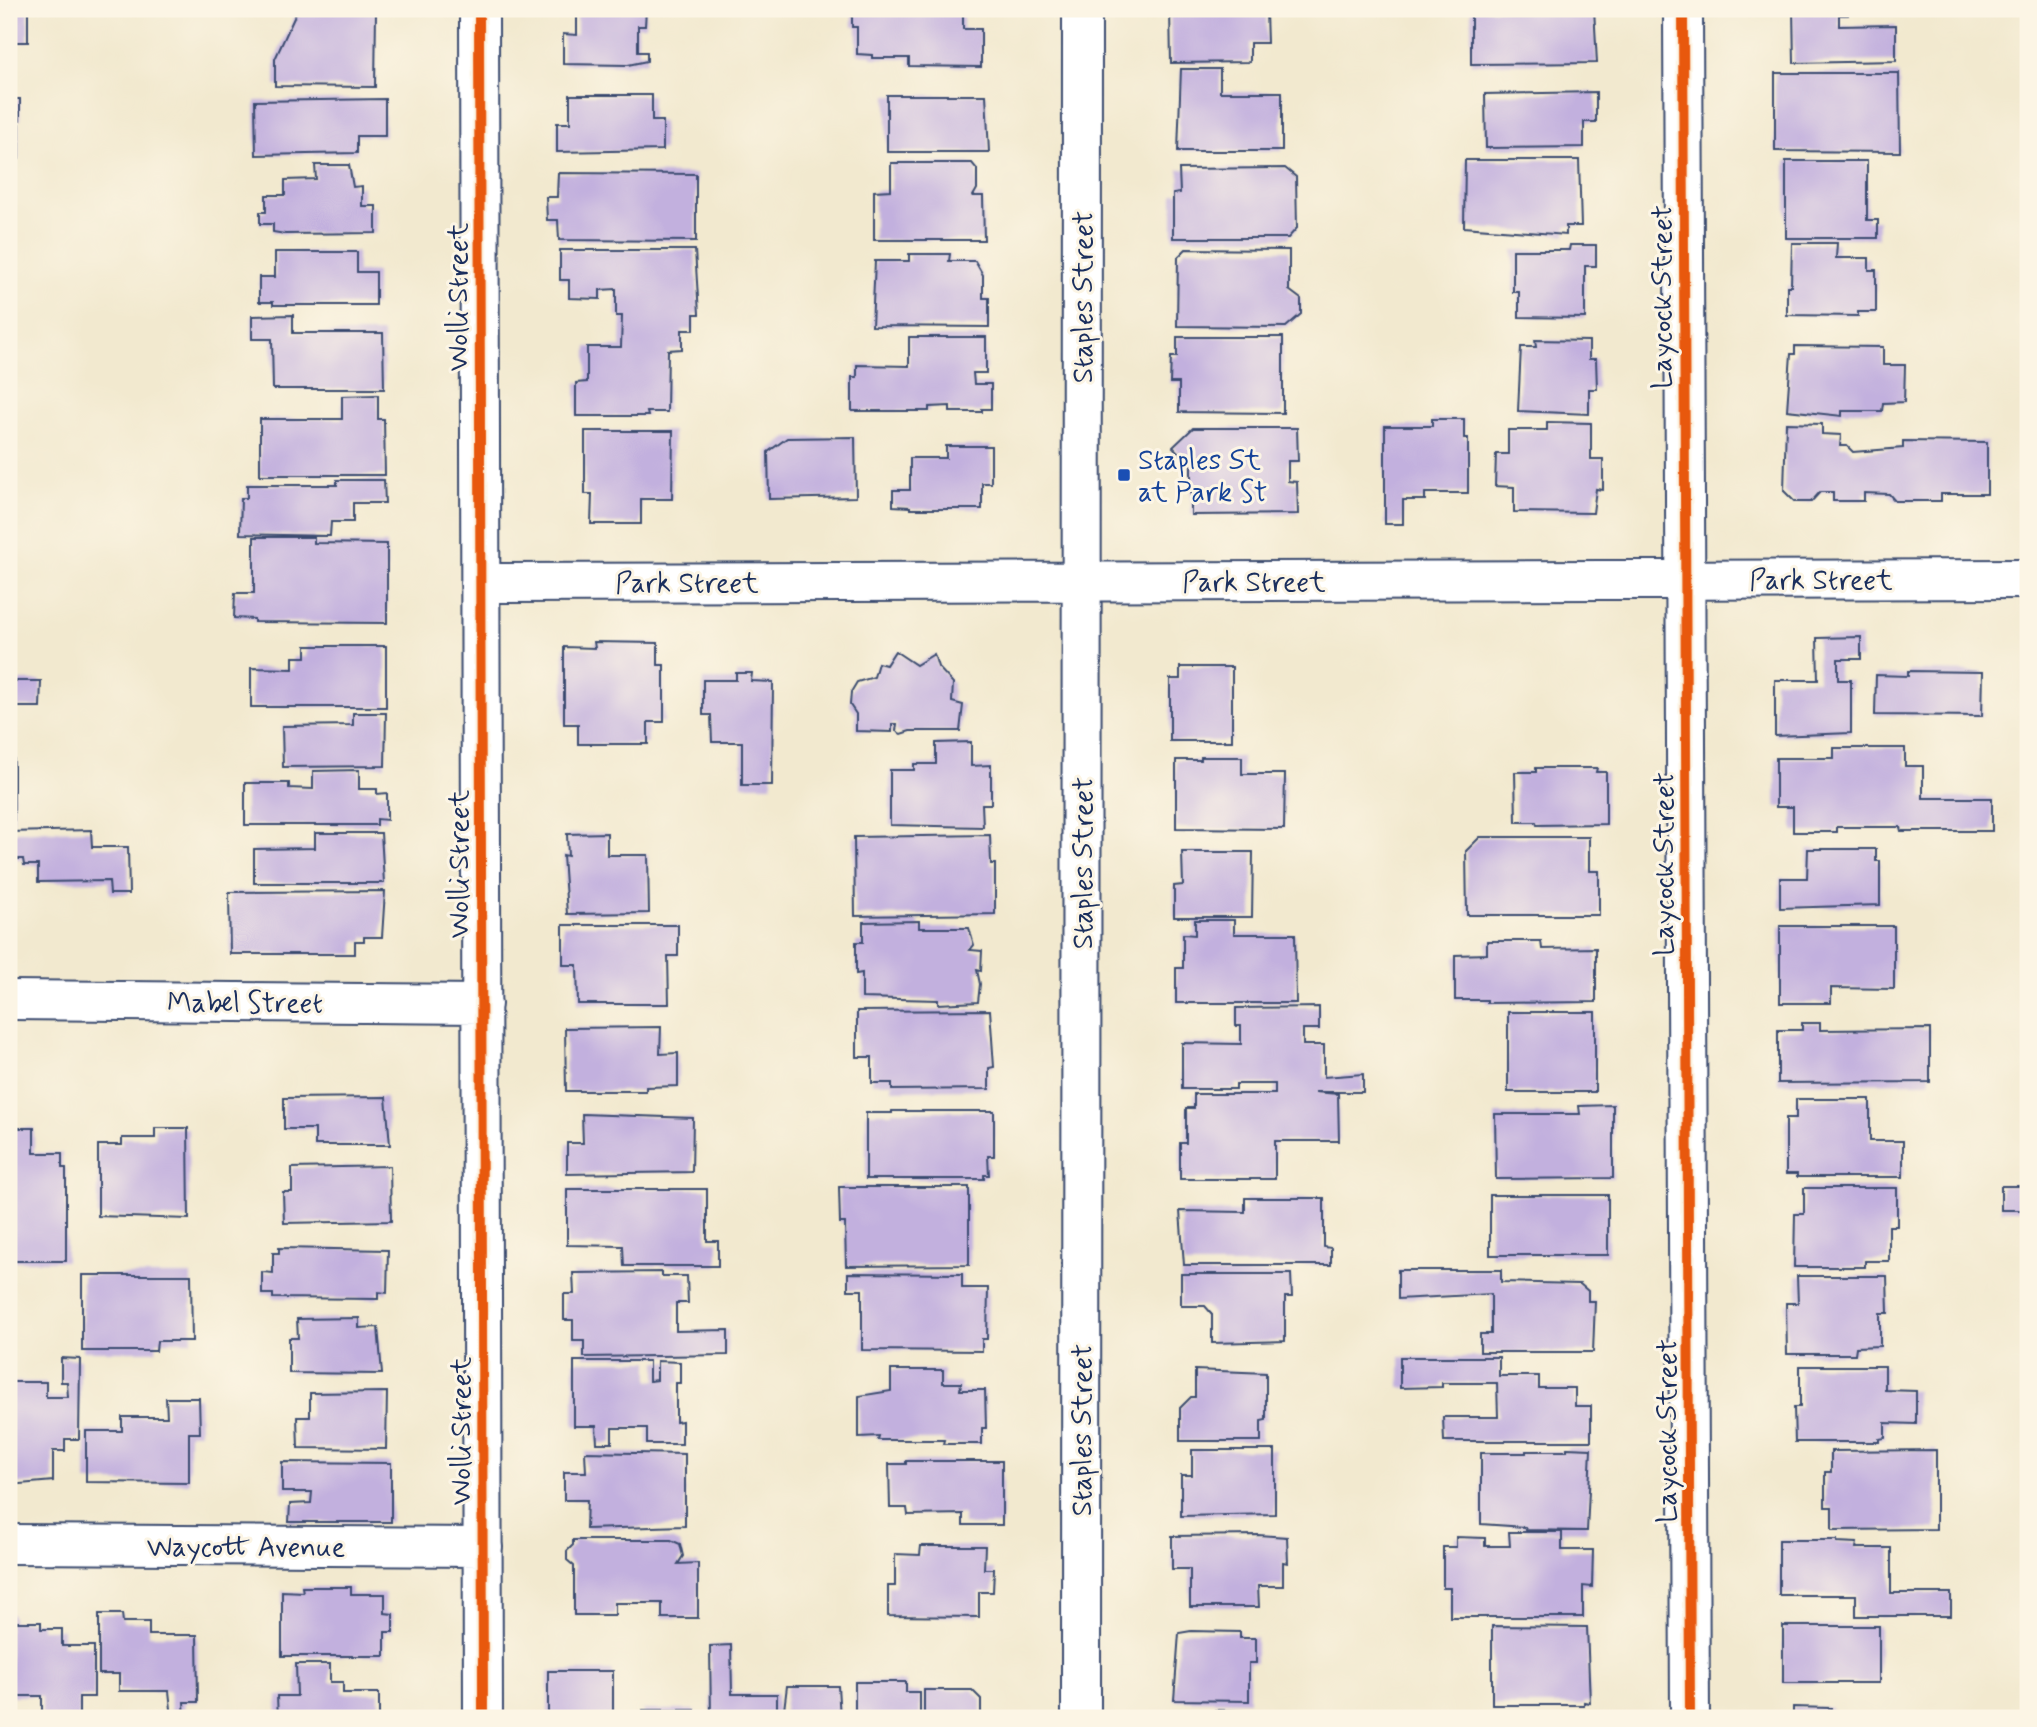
<svg xmlns="http://www.w3.org/2000/svg" width="2037" height="1727" font-family="Mynerve,sans-serif">
  <style>
    .building { fill: #c2b0de }
    .lines { fill: none; stroke-linecap: round; stroke-linejoin: round }
    .minor-casing { stroke: #3b4b6f; stroke-width: 42 }
    .minor { stroke: #fff; stroke-width: 38 }
    .cycleway-casing { stroke: #fcf5e5; stroke-width: 15 }
    .cycleway { stroke: #e8590c; stroke-width: 10 }
    .transit-dot { fill: #1a4fb4; stroke: #fcf5e5; stroke-width: 2.5 }
    .labels { text-anchor: middle; stroke-width: 6; stroke-linejoin: round; paint-order: stroke }
    .street-label { font-size: 28px; fill: #1b2f5e; stroke: #fcf5e5 }
    .transit-label { font-size: 28px; fill: #164399; stroke: #fcf5e5; text-anchor: start }
  </style>
  <rect width="100%" height="100%" fill="#fcf5e5"/>
  <filter id="ink" filterUnits="userSpaceOnUse"><feTurbulence type="fractalNoise" baseFrequency=".0143" numOctaves="2"/><feDisplacementMap in="SourceGraphic" scale="14" xChannelSelector="R" yChannelSelector="G"/><feConvolveMatrix kernelMatrix="1 2 1 2 8 2 1 2 1" color-interpolation-filters="sRGB"/></filter>
  <filter id="wash" filterUnits="userSpaceOnUse"><feTurbulence type="fractalNoise" baseFrequency=".00686" numOctaves="4" result="noise"/><feDisplacementMap in="SourceGraphic" scale="28" xChannelSelector="R" yChannelSelector="G"/><feGaussianBlur stdDeviation="1.57" result="paint"/><feColorMatrix in="noise" values="0 0 0 0 0 0 0 0 0 0 0 0 0 0 0 0 0 1.4 0 .05"/><feComposite in="paint" operator="in"/></filter>
  <g filter="url(#wash)">
    <rect width="100%" height="100%" fill="#f2e9cf"/>
    <g id="blocks">
      <!-- building -->
      <path class="building" d="M9,9H28V42H9Z
        M298,9H376L375,87L275,86V59Z
        M577,9H646L645,26H638V52H647V61L628,65L563,64V34L577,35Z
        M852,9H963V29H981V67L909,66V58H872V55L857,54V27H852Z
        M1170,9H1249V12H1266L1267,43H1250V62L1171,63Z
        M1471,9H1594L1597,63L1471,64Z
        M1793,9H1848V15H1839V26L1896,25V61L1794,63Z
        M1181,69H1220V92H1282V151H1178Z
        M1775,73H1899L1900,152L1775,151Z
        M1596,92V122H1584V147L1486,148L1485,94Z
        M570,95H652V121H663V150L557,152V123H570Z
        M887,95H986L989,152H887Z
        M9,99H20V120H9Z
        M385,99V136H357V153L256,155L255,101Z
        M9,124H19V159H9Z
        M1465,160H1579L1581,226H1566V235L1464,227Z
        M1786,161H1867V220H1878V238H1786Z
        M891,163H972L977,169V189L973,196H983L984,240H874V191L891,190Z
        M315,165H349L353,187L362,186V206H376V233L285,234L273,232V224H260V212H266V195H285V180L316,179Z
        M1285,168L1296,177L1297,228L1288,238H1173V194L1180,193L1179,169Z
        M558,173L696,174V241L559,240L558,220H547L546,197H557Z
        M1792,243H1837L1836,258H1869V270H1876V312H1858V316L1787,315V286H1791Z
        M1570,245H1596V266H1585V318L1519,317V292H1513V250H1569Z
        M1186,249L1289,250V290L1301,299V314L1286,327L1177,326L1178,257Z
        M560,250H695L699,314H694V330H682V349L668,350L667,412H647L648,416H576V383L587,382V347H621L622,316H616V289L600,290V299L569,298V280H560Z
        M275,252H357V272H376V305H273V302H259V277H275Z
        M909,254H950L949,261H975L983,275V298H989V327L872,326L875,261H909Z
        M293,315V333H383L384,389H273L272,339H252V316Z
        M909,337H986V373H973L974,384H991V409H982V412H950V406L929,407V411H852V377H857V365L909,366Z
        M1177,337H1283V413L1179,412V383H1170L1171,357H1177Z
        M1535,340L1589,341V359H1596L1597,389H1589V414L1518,411L1521,347H1536Z
        M1795,346L1883,347V365H1905L1904,402L1883,403L1882,411H1842V416L1787,410L1791,354H1795Z
        M378,395V419H384L385,475H260V419H342V396Z
        M1432,419H1464V438H1468V493H1425V500H1403V524H1385V426H1432Z
        M1547,422L1591,423V459H1603V490L1596,489L1593,513L1514,512V487L1495,486L1496,454H1508V430H1547Z
        M1786,423L1822,424V434L1841,435L1840,446H1847L1853,452L1903,448V441L1987,442V494H1941V501H1895L1889,494L1864,493V501H1833V492H1820L1811,502H1795L1784,491Z
        M1193,428H1297L1298,461H1288V481L1297,482L1298,514L1191,515V465L1173,447Z
        M585,431H673L672,499H641V524H591L592,494H585Z
        M855,437L856,497L769,499L768,452L787,438Z
        M946,446H991V483H982V509H910V507L893,506V490H910V458H946Z
        M337,480H384L385,503H353V522H331L330,536L240,534L241,498H247V485H337Z
        M254,537H314V543L387,544V623L254,622V619L234,618L235,593H254Z
        M1861,637V659H1838V680H1851V733L1775,736V680H1818L1817,638Z
        M594,642L658,643V665H664V722H648V744H578V724H564V647L595,648Z
        M306,646H386V707H251V668L293,669V657H306Z
        M895,651L916,665L934,654L938,667L953,683L952,702L963,705L960,731H910L901,734L896,731L897,724H892V732L856,731V714L850,705L851,692L857,682L874,677L878,663L886,665Z
        M1180,667H1232V741H1170V679H1180Z
        M1908,671L1983,672L1982,716L1875,715L1876,675L1908,676Z
        M736,673H752L751,681L773,682L772,785H742V742H712L711,715H703V680H736Z
        M9,681H41L40,707H9Z
        M353,713H386L385,766L283,767L282,726L353,725Z
        M971,742V766L991,765V804H982L983,827L890,825V770H914V764H936V743Z
        M1834,748H1905V766H1923V798H1992V831H1901L1900,827H1837V832H1793V807H1776V758H1834Z
        M9,755H14V821H9Z
        M1201,757H1242V774H1285L1284,829L1176,828V760H1201Z
        M1536,768H1597L1596,772H1606V824L1537,825L1536,822H1516L1515,772H1536Z
        M359,770V789H377V794L387,793V820L377,819V825H245V783H289V788L313,789V771Z
        M91,830L92,847H128L129,894H110L109,881L38,882V865H24L23,859H9V832Z
        M315,833H381L384,883H254V849L315,848Z
        M607,833V855H648L649,913L567,914L563,855L568,856L567,834Z
        M990,835L991,864H995V914L855,916L854,837Z
        M1480,837H1589V871H1599V915H1467L1466,851Z
        M1808,849H1876V861H1880V905L1780,908V878H1807Z
        M1182,852H1253L1252,917H1174V886L1183,885Z
        M385,891L382,937H364V941H355V954H230L229,892Z
        M9,912H12L13,956H9Z
        M1195,920H1234V934H1295L1296,1003H1176V968H1183V934L1195,935Z
        M919,921V928H969L974,945L970,950L982,951L981,971L977,970L980,984L978,1002L938,1004V1000L862,998V973L856,974V942H863V922Z
        M563,925H678V956H668L669,1004H578L577,965H563Z
        M1780,926H1894V989L1831,988V1003H1780Z
        M1487,941H1541L1542,949L1596,948V1002L1487,1003V1000H1455V955L1487,954Z
        M1319,1007V1029H1303V1045H1324V1077L1363,1074V1092H1315L1338,1094L1339,1141H1275V1179H1180V1143H1186V1108H1194V1094H1275V1084H1236V1089H1182V1043L1241,1044V1026H1236V1008Z
        M990,1010L994,1067L989,1068V1089L892,1090V1083H872V1057H857V1011Z
        M1508,1012H1595V1092H1508Z
        M1802,1023H1820V1030L1930,1029V1082L1778,1083V1030H1802Z
        M661,1027L660,1054L678,1053V1086L646,1087V1091H566L565,1028Z
        M386,1097L390,1145H315V1129H284V1098Z
        M1796,1099H1870V1141H1903V1177H1797V1174H1786V1118H1796Z
        M1613,1105V1178L1496,1179L1495,1114H1580L1579,1106Z
        M892,1111H994V1156H988L989,1175H984V1179H866V1113H892Z
        M582,1114L693,1118L692,1172L567,1174V1143H583Z
        M9,1128H34V1153H62V1168H66V1261H12V1243H9Z
        M155,1128H188L189,1219L98,1216V1145H122V1138H155Z
        M390,1166L391,1221L284,1223L283,1192H292V1168Z
        M2001,1186H2028V1210H2001Z
        M839,1187H969V1265L846,1266L845,1223H840Z
        M1804,1188H1897V1226H1889V1261H1865V1267H1794L1795,1214H1804Z
        M567,1189H707V1241H718V1266H624L623,1246L567,1245Z
        M1490,1195H1608V1255H1490Z
        M1245,1198H1324V1247L1331,1248V1265H1184L1180,1211L1245,1212Z
        M279,1248L388,1250L387,1293L378,1292V1299L273,1298V1294H262V1272L273,1273V1253H279Z
        M1398,1270H1501V1282L1580,1284L1588,1291V1301H1595L1593,1352H1480V1334H1491V1294L1398,1299Z
        M662,1272V1276H687L688,1303H676V1331L728,1330V1355L584,1357V1341H573V1320H564V1294H574L573,1273Z
        M848,1273L962,1274V1288H988L987,1339H982V1351L862,1350V1290H848Z
        M1181,1274H1291L1292,1297H1285V1341L1212,1343V1314L1205,1306H1181Z
        M82,1275H191L192,1341H157L156,1351H82Z
        M1797,1276H1887L1888,1313H1880V1346L1856,1347L1855,1354H1787L1786,1303H1798Z
        M359,1318V1328L378,1327L382,1374L289,1373V1338H298L297,1319Z
        M1400,1357H1499V1376H1539V1388H1575V1406H1591V1441H1444L1443,1417H1498L1497,1383H1442V1387L1400,1388Z
        M61,1358L80,1359L79,1439H65V1451H53V1481L9,1485V1382H46V1397H68L67,1382H61Z
        M574,1361H649V1381L657,1380V1361L680,1362V1383H676V1422L682,1421V1444H647V1428H612V1443H597L596,1426H574Z
        M1800,1366H1885V1390L1916,1391V1424L1885,1423V1438L1879,1439V1442H1795L1794,1407H1800Z
        M891,1370H943V1383H961L960,1390H985L986,1428H982V1444H943L944,1440H878L879,1436L859,1437V1396L891,1391Z
        M1195,1370L1266,1373V1420L1261,1421V1441H1180V1408L1191,1397H1195Z
        M387,1392L386,1449L298,1448L297,1417H310V1393Z
        M166,1398H199L200,1433H189V1483L86,1482V1431H122V1417H167Z
        M1567,1448L1591,1449L1587,1531L1526,1530L1525,1527L1481,1524V1453H1526V1451H1567Z
        M1192,1450H1275V1514L1181,1516V1475H1192Z
        M1936,1450V1529L1832,1530V1507H1825V1472H1831V1451Z
        M585,1452L685,1454V1526L586,1529L587,1500H564V1472H586Z
        M906,1461H1002V1525H963V1514L908,1515L907,1508H890L889,1464H906Z
        M282,1462L391,1463V1522H289L290,1504L311,1503L312,1492H282Z
        M1509,1532H1562V1550H1593L1592,1587L1583,1586V1617H1450V1588H1443V1547H1456V1537L1485,1538V1546H1510Z
        M1258,1535L1287,1537L1288,1563L1283,1562V1586H1258L1259,1607H1190V1569H1172V1536Z
        M573,1540H671L680,1544L683,1556L678,1564L698,1563V1618H662V1603H615V1615H574V1566L567,1560V1551L573,1545Z
        M1779,1540H1837V1542L1857,1543L1856,1548H1891V1593H1951V1616H1856V1595H1779Z
        M921,1546H985L984,1569H994L993,1592H979V1617L888,1616V1586H895V1554L920,1555Z
        M302,1587H351V1594H385V1613L393,1614V1632H385V1656H282V1591L303,1592Z
        M9,1614H13V1622H41V1629H62V1646H94V1697H79V1718H42V1696H10Z
        M99,1614H122L123,1622H149V1635H197L198,1702H184L185,1718H172L169,1691H119V1674H99Z
        M1492,1626L1587,1627L1590,1703L1584,1702V1705H1492Z
        M1783,1626H1879V1683H1783Z
        M1191,1631L1240,1632V1638H1256V1663H1249V1701L1174,1700L1179,1633Z
        M731,1645L732,1694H777V1718H711L710,1646Z
        M296,1664H330V1682H343V1693H379V1718H278L277,1696H297Z
        M548,1671H613V1718H548Z
        M855,1682H906V1692H920V1718H855Z
        M787,1686H838L840,1718H783Z
        M924,1690H972L981,1699V1718H924Z
        M1793,1707L1831,1708V1718H1793Z
        M643,1710H695V1718H643Z
        M1215,1710L1276,1712V1718H1215Z
        M1917,1714H1980V1718H1917Z"/>
    </g>
  </g>
  <g filter="url(#ink)">
    <use href="#blocks" fill-opacity="0" stroke="#3b4b6f" stroke-width="2"/>
    <g class="lines">
      <!-- minor casing -->
      <g class="minor-casing">
        <path id="minor" d="M479,9L483,1718
          M1683,9L1690,1718
          M480,583L2028,579
          M9,1000L482,1004
          M9,1544L483,1547
          M1081,1718L1082,9"/>
      </g>
      <!-- minor -->
      <use href="#minor" class="minor"/>
      <!-- cycleway casing -->
      <g class="cycleway-casing">
        <path id="cycleway" d="M479,9L483,1718
          M1683,9L1690,1718"/>
      </g>
      <!-- cycleway -->
      <use href="#cycleway" class="cycleway"/>
    </g>
  </g>
  <!-- markers -->
  <rect class="transit-dot" x="1117" y="468" width="14" height="14" rx="3.5"/>
  <g class="labels">
    <!-- street labels -->
    <g class="street-label">
      <text transform="translate(457 297) rotate(-90)" y="10">Wolli Street</text>
      <text transform="translate(1082 297) rotate(-90)" y="10">Staples Street</text>
      <text transform="translate(1661 297) rotate(-90)" y="10">Laycock Street</text>
      <text x="1821" y="589">Park Street</text>
      <text x="1254" y="591">Park Street</text>
      <text x="687" y="592">Park Street</text>
      <text transform="translate(1082 863) rotate(-90)" y="10">Staples Street</text>
      <text transform="translate(458 864) rotate(-90)" y="10">Wolli Street</text>
      <text transform="translate(1663 864) rotate(-90)" y="10">Laycock Street</text>
      <text x="245" y="1012">Mabel Street</text>
      <text transform="translate(1081 1430) rotate(-90)" y="10">Staples Street</text>
      <text transform="translate(460 1431) rotate(-90)" y="10">Wolli Street</text>
      <text transform="translate(1666 1431) rotate(-90)" y="10">Laycock Street</text>
      <text x="246" y="1556">Waycott Avenue</text>
    </g>
    <!-- transit labels -->
    <g class="transit-label">
      <text x="1138" y="469">Staples St<tspan x="1138" dy="32">at Park St</tspan></text>
    </g>
  </g>
  <!-- margin -->
  <rect width="2037" height="1727" fill="none" stroke="#fcf5e5" stroke-width="35"/>
</svg>
